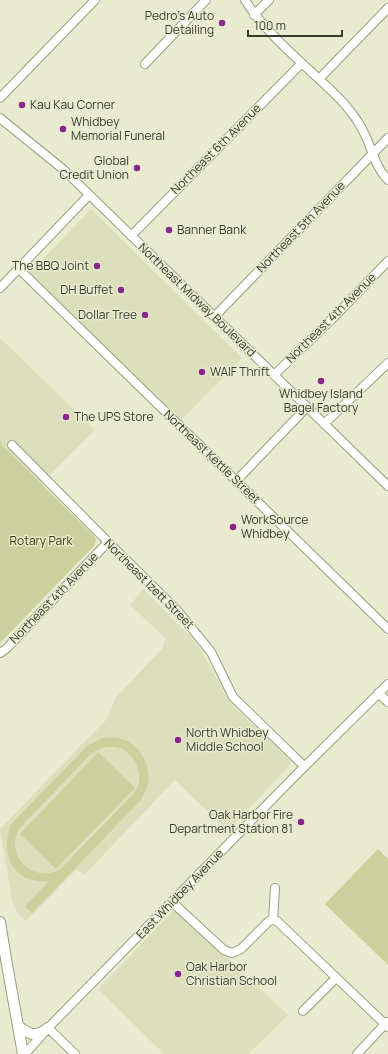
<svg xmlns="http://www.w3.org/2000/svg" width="388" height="1054" font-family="Manrope,sans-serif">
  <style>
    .built { fill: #dcdfbb }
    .green { fill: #ccd09d; fill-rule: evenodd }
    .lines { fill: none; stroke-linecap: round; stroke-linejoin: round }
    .minor-casing { stroke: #9b9d83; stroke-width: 10 }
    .major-casing { stroke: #9b9d83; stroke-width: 12 }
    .minor { stroke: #fff; stroke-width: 8 }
    .major { stroke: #fff; stroke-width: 10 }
    .poi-dot { fill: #8b268c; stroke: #e8ebcf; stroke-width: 1.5 }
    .labels { text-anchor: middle; stroke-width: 3; stroke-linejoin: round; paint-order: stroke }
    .poi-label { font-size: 12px; fill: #3a3b30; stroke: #e8ebcf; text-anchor: start }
    .street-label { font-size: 12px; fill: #3a3b30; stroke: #e8ebcf }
    .park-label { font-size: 12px; fill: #3a3c06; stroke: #e8ebcf }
  </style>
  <rect width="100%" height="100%" fill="#e8ebcf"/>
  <!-- built -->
  <path class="built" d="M91,209L242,358L180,421L29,273Z
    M0,338L95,430L39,485L0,447Z
    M143,589L191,637L201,650L225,694L232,705L290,760V765L228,831L175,780L84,875L77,869L26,921L18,914L12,900L0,829L107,719L116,697L162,649L165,638L130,605Z
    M175,909L288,1015L248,1054H164L98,989Z"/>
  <!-- green -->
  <path class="green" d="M0,440L2,445L94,536L96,540L94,546L0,643Z
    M103,738C108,738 113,737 118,738C138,741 151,763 148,783C147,789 144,794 141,800L32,913L25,906L48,882C42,881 35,881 29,879C6,870 3,844 11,824L88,745ZM104,747C110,747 115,746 120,748C135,754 144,774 137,789C135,791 133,794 131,796L60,870C56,871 52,873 48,873C31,875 16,862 15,845C14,840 17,835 18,830L90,755L97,750Z
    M98,752L135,788L56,869L20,834Z
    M378,849L388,859V965L325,904Z"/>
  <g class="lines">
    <!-- minor casing -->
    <g class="minor-casing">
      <path id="minor" d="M245,0C263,29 293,55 318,78C329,89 341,98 350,111C356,118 362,128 366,137C373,152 376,168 388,180
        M254,15L269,0
        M145,64L206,0
        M319,79L388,8
        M0,98L95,0
        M0,118L64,170L388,486
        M131,236L302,63
        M19,269L388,629
        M0,288L89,195
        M214,317L388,138
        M274,375L334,317L388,261
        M324,424L388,363
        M12,445L108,542L176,609L211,652L233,697L304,766
        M236,481L307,407
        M0,653L6,649L108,542
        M378,693L388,702
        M172,902L224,950L232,953L241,949L269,921L273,920L277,921L388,1027
        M273,920L275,888
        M303,1011L336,978
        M48,1028L75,1054
        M25,1054L48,1028L299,772L388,684
        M357,1054L387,1022"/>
    </g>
    <!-- major casing -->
    <g class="major-casing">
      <path id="major" d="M0,922L6,959L23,1054
        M18,1026C31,1035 35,1038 48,1028"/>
    </g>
    <!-- minor -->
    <use href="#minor" class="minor"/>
    <!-- major -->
    <use href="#major" class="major"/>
  </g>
  <!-- markers -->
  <g class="poi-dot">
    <circle cx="222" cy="23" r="4"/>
    <circle cx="22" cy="105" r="4"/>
    <circle cx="63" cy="129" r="4"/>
    <circle cx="137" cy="168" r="4"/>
    <circle cx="169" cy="230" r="4"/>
    <circle cx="97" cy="266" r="4"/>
    <circle cx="121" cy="290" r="4"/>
    <circle cx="145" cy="315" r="4"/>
    <circle cx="202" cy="372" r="4"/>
    <circle cx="321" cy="381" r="4"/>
    <circle cx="66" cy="417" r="4"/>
    <circle cx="233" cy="527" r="4"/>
    <circle cx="178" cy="740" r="4"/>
    <circle cx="301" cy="822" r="4"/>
    <circle cx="178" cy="974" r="4"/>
  </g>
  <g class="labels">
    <!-- poi labels -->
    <g class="poi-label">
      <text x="214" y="20" text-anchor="end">Pedro’s Auto<tspan x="214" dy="14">Detailing</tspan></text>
      <text x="30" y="109">Kau Kau Corner</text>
      <text x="71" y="126">Whidbey<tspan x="71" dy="14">Memorial Funeral</tspan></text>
      <text x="129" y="165" text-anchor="end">Global<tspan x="129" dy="14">Credit Union</tspan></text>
      <text x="177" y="234">Banner Bank</text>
      <text x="89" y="270" text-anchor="end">The BBQ Joint</text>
      <text x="113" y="294" text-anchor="end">DH Buffet</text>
      <text x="137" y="319" text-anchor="end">Dollar Tree</text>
      <text x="210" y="376">WAIF Thrift</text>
      <text x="321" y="398" text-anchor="middle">Whidbey Island<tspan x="321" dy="14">Bagel Factory</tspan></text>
      <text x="74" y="421">The UPS Store</text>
      <text x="241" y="524">WorkSource<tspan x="241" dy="14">Whidbey</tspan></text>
      <text x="186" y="737">North Whidbey<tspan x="186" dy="14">Middle School</tspan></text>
      <text x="293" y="819" text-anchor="end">Oak Harbor Fire<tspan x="293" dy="14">Department Station 81</tspan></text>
      <text x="186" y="971">Oak Harbor<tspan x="186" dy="14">Christian School</tspan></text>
    </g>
    <!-- street labels -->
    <g class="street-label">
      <text transform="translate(216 149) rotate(-45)" y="4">Northeast 6th Avenue</text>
      <text transform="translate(301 227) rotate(-46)" y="4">Northeast 5th Avenue</text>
      <text transform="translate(197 300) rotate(44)" y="4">Northeast Midway Boulevard</text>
      <text transform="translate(331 318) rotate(-45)" y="4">Northeast 4th Avenue</text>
      <text transform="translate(212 457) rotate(44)" y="4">Northeast Kettle Street</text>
      <text transform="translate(149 584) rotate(45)" y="4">Northeast Izett Street</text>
      <text transform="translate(54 598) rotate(-46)" y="4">Northeast 4th Avenue</text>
      <text transform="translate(180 894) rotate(-46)" y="4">East Whidbey Avenue</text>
    </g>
    <!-- park labels -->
    <g class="park-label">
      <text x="41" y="545">Rotary Park</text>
    </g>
  </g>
  <!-- scale -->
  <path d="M248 30v6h94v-6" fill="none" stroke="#3a3b30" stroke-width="2"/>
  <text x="254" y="30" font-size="12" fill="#3a3b30" stroke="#e8ebcf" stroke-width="3" paint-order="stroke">100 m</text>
</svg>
